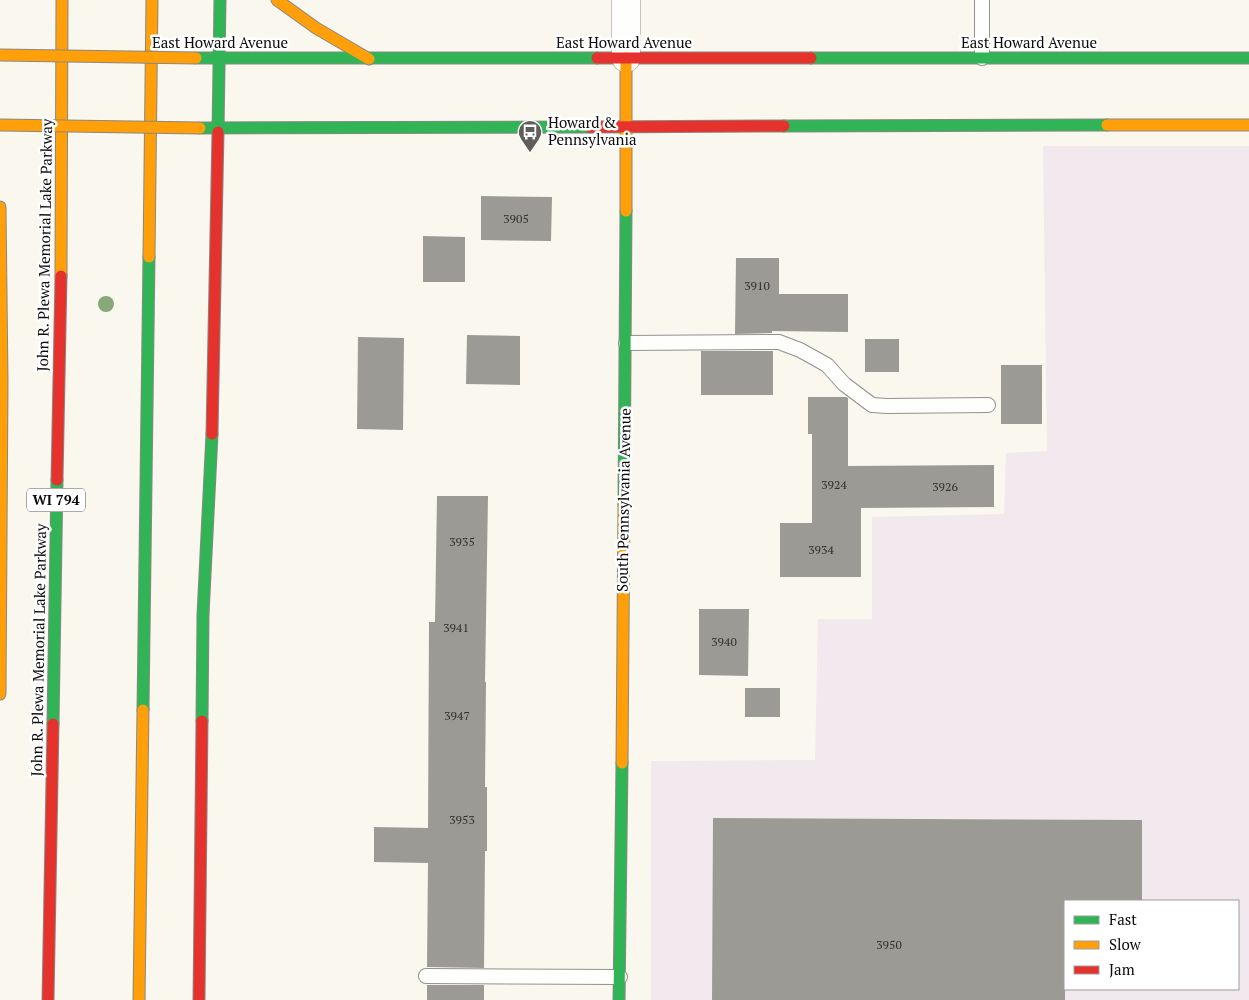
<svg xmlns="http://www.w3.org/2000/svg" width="1249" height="1000" font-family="'PT Serif',serif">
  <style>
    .industrial { fill: #f1e9ed; fill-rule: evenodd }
    .building { fill: #9c9a95 }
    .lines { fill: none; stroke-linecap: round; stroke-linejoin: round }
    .lane-casing { stroke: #93918e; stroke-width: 16 }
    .street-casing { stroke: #93918e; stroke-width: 29 }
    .fast-casing { stroke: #898884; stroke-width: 13 }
    .slow-casing { stroke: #898884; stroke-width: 13 }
    .jam-casing { stroke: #898884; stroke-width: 13 }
    .lane { stroke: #fefefd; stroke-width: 14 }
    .street { stroke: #fefefd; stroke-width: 28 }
    .fast { stroke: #30b455; stroke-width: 11 }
    .slow { stroke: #ff9f0a; stroke-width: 11 }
    .jam { stroke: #e5322d; stroke-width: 11 }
    .slow-bridge-casing { stroke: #898884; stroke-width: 13; stroke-linecap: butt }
    .slow-bridge { stroke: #ff9f0a; stroke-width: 11 }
    .tree { fill: #88a878 }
    .labels { text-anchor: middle; stroke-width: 5; stroke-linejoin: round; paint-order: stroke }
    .number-label { font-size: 12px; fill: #2f2f2e }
    .shield { fill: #fff; stroke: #545454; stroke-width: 1 }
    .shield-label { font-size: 14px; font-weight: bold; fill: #0b0b0b }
    .street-label { font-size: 15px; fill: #0b0b0b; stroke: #fff }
    .poi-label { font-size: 15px; fill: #0b0b0b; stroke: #fff; text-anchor: start }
  </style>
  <rect width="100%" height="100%" fill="#faf7ef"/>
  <!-- industrial -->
  <path class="industrial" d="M1043,146H1249V1000H651V761L815,760L818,619H872V517L1004,514L1006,453L1047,451ZM1065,901H1238V989H1065Z"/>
  <!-- building -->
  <path class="building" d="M481,196L552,197L551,241L481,240Z
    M423,236L465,237V282H423Z
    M736,258H779V294H848V332L772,331V333L735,334Z
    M467,335L520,336V385L466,384Z
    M358,337L404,338L403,430L357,429Z
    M865,339H899V372H865Z
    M701,351H773V395H701Z
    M1001,365H1042V424H1001Z
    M808,397H846L848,398V466L994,465V507L861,508V577H780V523H812V434H808Z
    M437,496H488L485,682H486L485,787H487V851H485L484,968L427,967L428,863L374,862V827L428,828L429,622H435Z
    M699,609H749L748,676L699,675Z
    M745,688H780V717H745Z
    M713,818L1142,820V901H1065V1000H712Z
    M427,985H484V1000H427Z"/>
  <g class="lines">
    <!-- lane casing -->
    <g class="lane-casing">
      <path id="lane" d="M982,0V58
        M626,343L779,342L800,350L827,365L844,384L872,405L887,406L988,405
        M426,976L620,977"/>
    </g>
    <!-- street casing -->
    <g class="street-casing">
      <path id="street" d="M626,0V58"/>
    </g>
    <!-- fast casing -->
    <g class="fast-casing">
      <path id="fast" d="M196,58H597
        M811,58H1249
        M784,126L1107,125
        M200,128L590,127
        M218,132L220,0
        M624,505L626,211
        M143,710L149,257
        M202,721L203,615L212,434
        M53,724L57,480
        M619,1000L622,763"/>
    </g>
    <!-- slow casing -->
    <g class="slow-casing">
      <path id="slow" d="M277,0L316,28L369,59
        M626,58V211
        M1107,125H1249
        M0,207L2,381L0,694
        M149,257L152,0
        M61,276L62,0
        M622,763L624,505
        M139,1000L143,710"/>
    </g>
    <!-- jam casing -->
    <g class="jam-casing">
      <path id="jam" d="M597,58H811
        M590,127L784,126
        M212,434L218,132
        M57,480L61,276
        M48,1000L53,724
        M199,1000L202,721"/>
    </g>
    <!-- lane -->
    <use href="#lane" class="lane"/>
    <!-- street -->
    <use href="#street" class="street"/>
    <!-- fast -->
    <use href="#fast" class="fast"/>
    <!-- slow -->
    <use href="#slow" class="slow"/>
    <!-- jam -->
    <use href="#jam" class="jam"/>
    <!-- slow-bridge casing -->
    <g class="slow-bridge-casing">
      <path id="slow-bridge" d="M0,55L196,58
        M0,125L200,128"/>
    </g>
    <!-- slow-bridge -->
    <use href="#slow-bridge" class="slow-bridge"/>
  </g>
  <!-- trees -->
  <circle class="tree" cx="106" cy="304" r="8"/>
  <!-- icons -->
  <defs>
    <g id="bus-pin" transform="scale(1.25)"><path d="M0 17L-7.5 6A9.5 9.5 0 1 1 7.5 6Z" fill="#5f5e5b" stroke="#fff"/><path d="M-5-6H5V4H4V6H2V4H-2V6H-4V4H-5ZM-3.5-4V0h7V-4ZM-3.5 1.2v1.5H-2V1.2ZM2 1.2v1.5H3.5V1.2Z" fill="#fff"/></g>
  </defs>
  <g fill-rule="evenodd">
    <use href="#bus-pin" x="530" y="132"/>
  </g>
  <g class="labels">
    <!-- number labels -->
    <g class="number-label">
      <text x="516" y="223">3905</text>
      <text x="757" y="290">3910</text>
      <text x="834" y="489">3924</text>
      <text x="945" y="491">3926</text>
      <text x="462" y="546">3935</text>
      <text x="821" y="554">3934</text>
      <text x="456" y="632">3941</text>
      <text x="724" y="646">3940</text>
      <text x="457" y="720">3947</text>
      <text x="462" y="824">3953</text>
      <text x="889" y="949">3950</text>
    </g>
    <!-- shield labels -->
    <rect class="shield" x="27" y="488.5" width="58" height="23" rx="4"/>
    <g class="shield-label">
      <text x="56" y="505">WI 794</text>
    </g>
    <!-- street labels -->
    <g class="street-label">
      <text x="220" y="48">East Howard Avenue</text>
      <text x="624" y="48">East Howard Avenue</text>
      <text x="1029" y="48">East Howard Avenue</text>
      <text transform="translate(45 245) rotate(-89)" y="5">John R. Plewa Memorial Lake Parkway</text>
      <text transform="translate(624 500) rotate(-89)" y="5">South Pennsylvania Avenue</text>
      <text transform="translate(39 650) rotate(-89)" y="5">John R. Plewa Memorial Lake Parkway</text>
    </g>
    <!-- poi labels -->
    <g class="poi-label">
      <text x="548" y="128">Howard &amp;<tspan x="548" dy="17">Pennsylvania</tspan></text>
    </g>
  </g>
  <!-- legend -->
  <rect x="1064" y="900" width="175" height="90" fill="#ffffff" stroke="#9d9d9d"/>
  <rect x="1074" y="916" width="25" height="8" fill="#30b455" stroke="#9d9d9d"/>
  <text x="1109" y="925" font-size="15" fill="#0b0b0b">Fast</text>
  <rect x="1074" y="941" width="25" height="8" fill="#ff9f0a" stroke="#9d9d9d"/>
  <text x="1109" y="950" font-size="15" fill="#0b0b0b">Slow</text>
  <rect x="1074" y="966" width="25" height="8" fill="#e5322d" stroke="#9d9d9d"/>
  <text x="1109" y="975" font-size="15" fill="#0b0b0b">Jam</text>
</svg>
